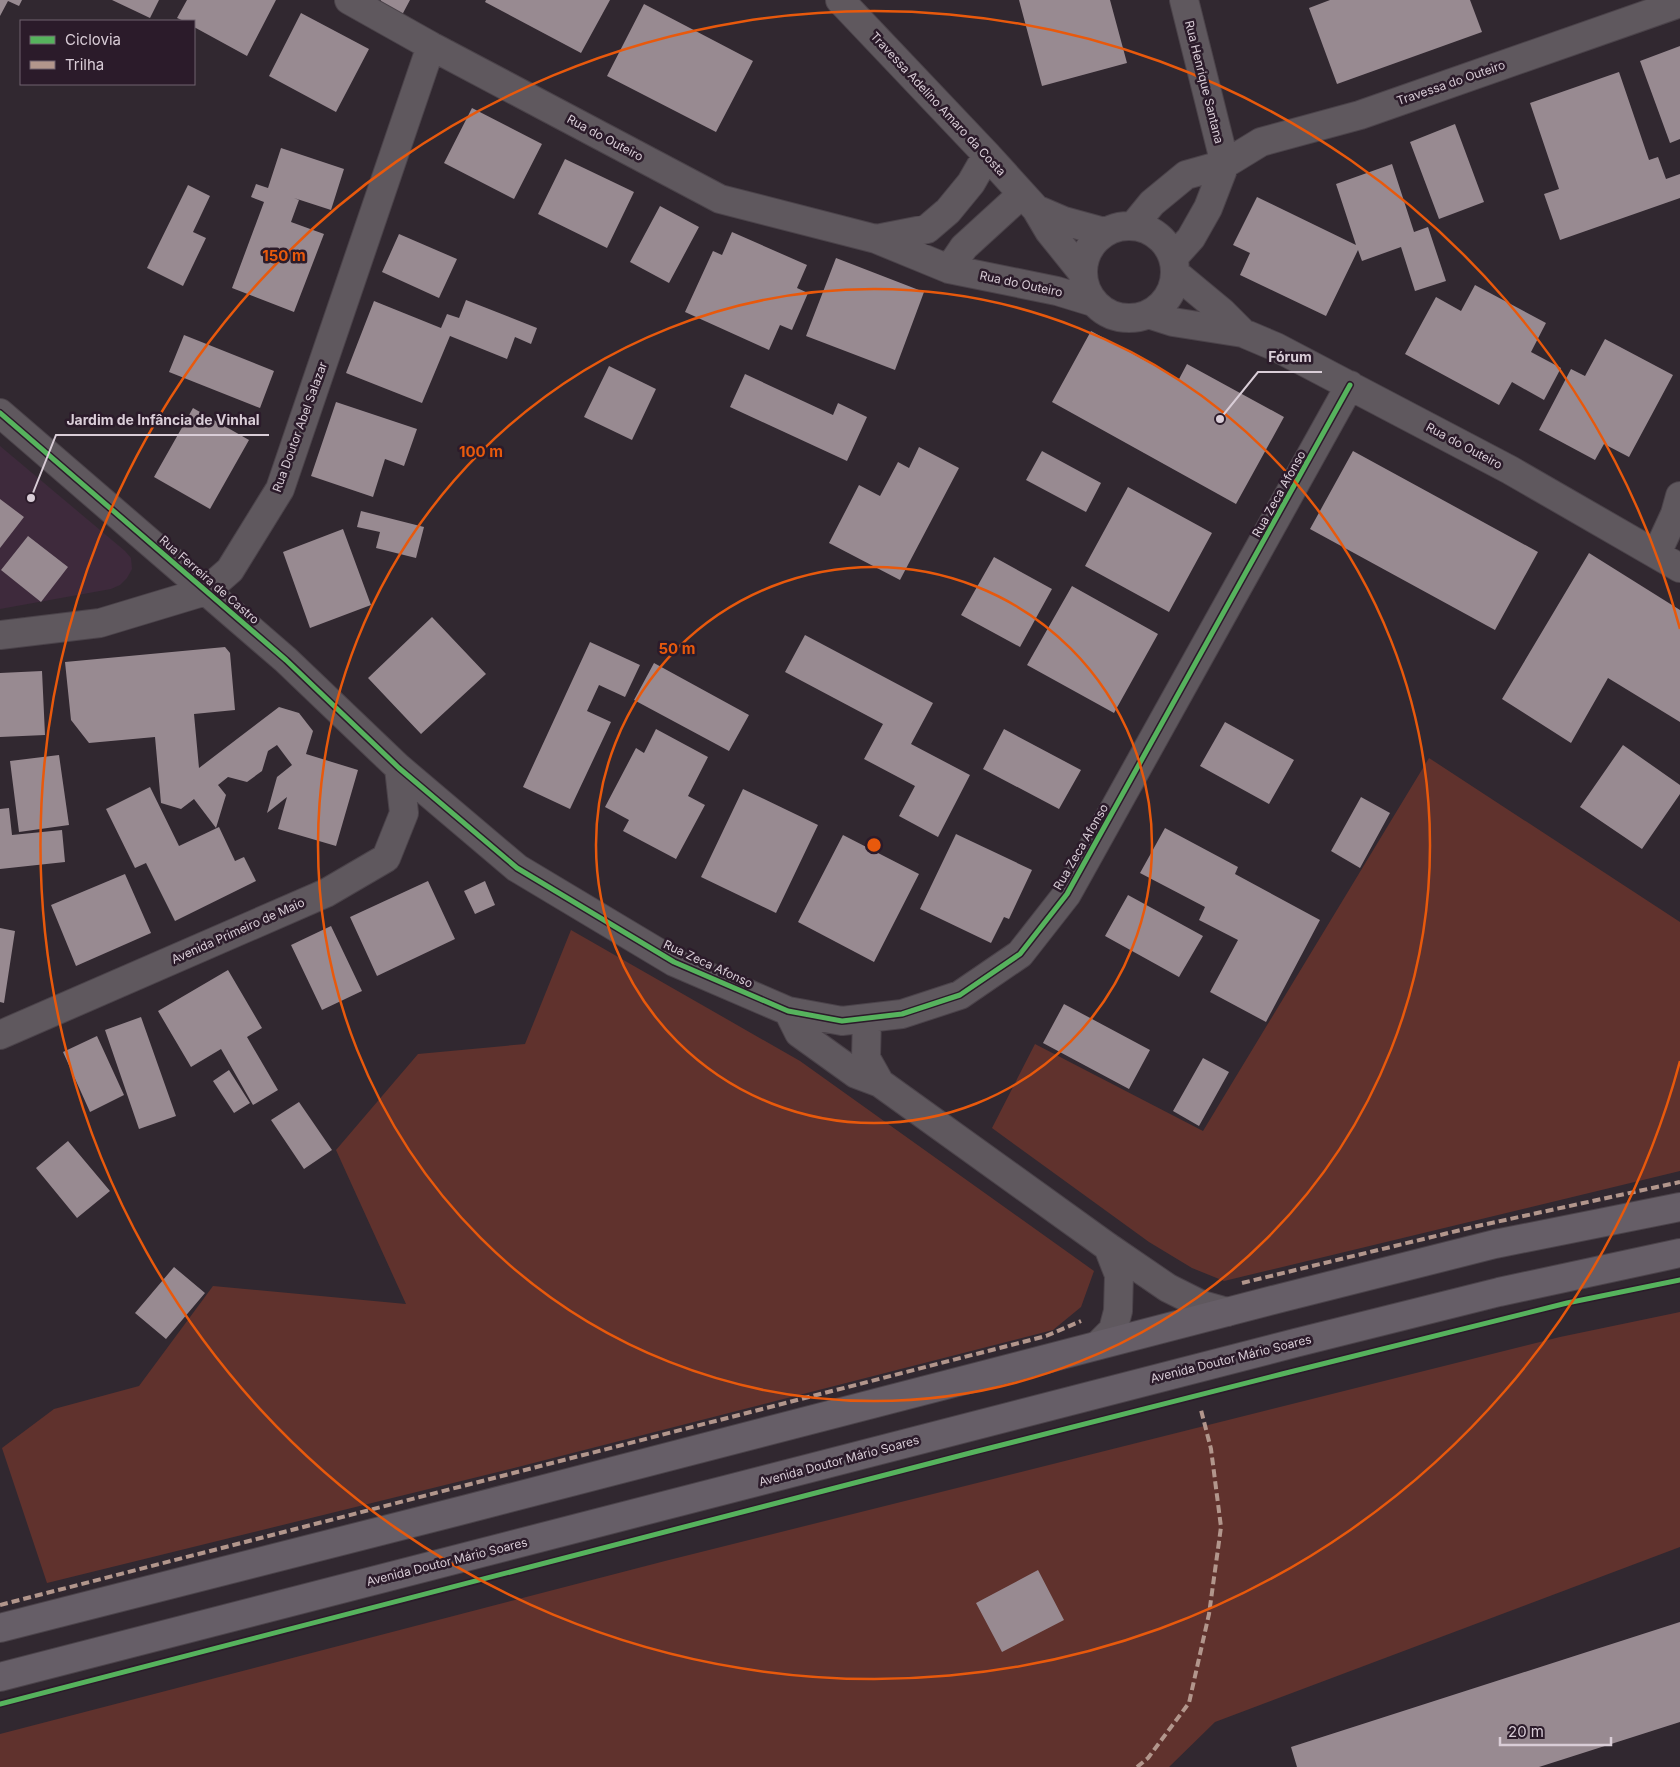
<svg xmlns="http://www.w3.org/2000/svg" width="1680" height="1767" font-family="Inter,sans-serif">
  <style>
    .built { fill: #3e2a3c }
    .green { fill: #60322d }
    .building { fill: #988a91 }
    .lines { fill: none; stroke-linecap: round; stroke-linejoin: round }
    .minor-casing { stroke: #4b434a; stroke-width: 30 }
    .secondary-casing { stroke: #4b434a; stroke-width: 30 }
    .minor { stroke: #5f585e; stroke-width: 28 }
    .secondary { stroke: #665e67; stroke-width: 28 }
    .quiet { stroke: #b2968c; stroke-width: 4; stroke-dasharray: 8 4; stroke-linecap: butt }
    .cycleway-casing { stroke: #2b1b2a; stroke-width: 8 }
    .cycleway { stroke: #56b35d; stroke-width: 5 }
    .ring { fill: none; stroke: #e8590c; stroke-width: 2.5 }
    .labels { text-anchor: middle; stroke-width: 5; stroke-linejoin: round; paint-order: stroke }
    .street-label { font-size: 12px; fill: #d9cdd7; stroke: #2b1b2a }
    .centre { fill: #e8590c; stroke: #2b1b2a; stroke-width: 2.5 }
    .ring-label { font-size: 15px; text-anchor: middle; font-weight: bold; fill: #e8590c; stroke: #2b1b2a; stroke-width: 5; stroke-linejoin: round; paint-order: stroke }
    .leader { fill: none; stroke: #d9cdd7; stroke-width: 2 }
    .callout-dot { fill: #d9cdd7; stroke: #2b1b2a; stroke-width: 2 }
    .callout-label { font-size: 14px; text-anchor: middle; font-weight: bold; fill: #d9cdd7; stroke: #2b1b2a; stroke-width: 5; stroke-linejoin: round; paint-order: stroke }
  </style>
  <rect width="100%" height="100%" fill="#312830"/>
  <!-- built -->
  <path class="built" d="M0,446L125,551L131,558L132,569L127,578L120,585L111,589L0,609Z"/>
  <!-- green -->
  <path class="green" d="M1429,758L1680,922V1171L1224,1281L1192,1268L1149,1242L992,1128L1035,1044L1203,1131Z
    M571,930L800,1061L1094,1271L1081,1307L1053,1330L514,1468L47,1583L2,1448L54,1409L139,1386L213,1286L406,1304L336,1150L418,1054L525,1044Z
    M1680,1312V1547L1215,1722L1169,1767H0V1734L665,1561L1560,1337Z"/>
  <!-- building -->
  <path class="building" d="M0,0H22L19,6L8,1L0,16Z
    M112,0H159L150,18Z
    M187,0H276L247,56L194,27V21H184L177,18Z
    M381,0H410L402,15L380,2Z
    M486,0H610L581,53L485,2Z
    M1019,0H1110L1127,63L1042,86Z
    M1330,0H1470L1482,32L1337,84L1309,8Z
    M644,4L753,61L716,132L607,76Z
    M301,13L369,49L336,112L269,76Z
    M1680,46V139L1670,143L1640,61Z
    M1619,72L1649,160L1658,157L1666,179L1680,174V198L1560,240L1544,194L1559,189L1530,103Z
    M472,108L542,144L514,199L444,163Z
    M1455,124L1484,202L1439,219L1410,142Z
    M281,148L344,169L331,210L294,198L299,200L291,222L324,234L294,312L232,288L264,202L251,197L256,184L268,188Z
    M565,159L634,192L607,248L538,214Z
    M1392,164L1414,232L1428,227L1446,281L1415,291L1401,247L1362,261L1358,250L1326,316L1240,275L1250,253L1233,245L1257,197L1356,245L1336,184Z
    M188,185L210,196L193,232L206,238L183,286L147,268Z
    M660,206L699,227L669,283L630,262Z
    M732,232L807,265L797,288L808,293L792,330L780,325L769,350L685,312L713,251L722,255Z
    M399,234L457,259L439,298L382,272Z
    M836,258L924,292L895,370L806,336Z
    M1475,285L1546,323L1531,352L1561,368L1544,400L1512,382L1499,405L1405,354L1436,297L1461,311Z
    M466,300L537,328L531,344L515,337L507,359L450,336L422,403L346,373L374,301L441,328L447,314L459,318Z
    M1091,331L1179,379L1187,364L1284,417L1236,504L1052,402Z
    M184,335L274,371L260,408L169,372Z
    M1605,339L1673,375L1629,457L1604,444L1595,460L1539,430L1571,369L1585,376Z
    M609,366L656,389L632,440L584,417Z
    M745,374L833,415L838,403L867,417L847,461L730,407Z
    M336,402L417,429L404,466L385,459L373,497L311,476Z
    M193,408L249,440L210,509L154,477Z
    M919,447L959,468L900,580L829,543L859,485L880,496L898,462L909,468Z
    M1042,451L1101,483L1086,512L1026,480Z
    M1353,451L1538,552L1495,630L1310,529Z
    M1128,487L1212,533L1169,612L1085,566Z
    M0,499L24,517L0,548Z
    M361,511L424,527L416,558L376,548L380,532L357,527Z
    M343,529L371,605L310,628L283,552Z
    M28,536L68,567L41,602L1,570Z
    M1589,553L1680,610V722L1608,678L1571,743L1502,699Z
    M994,557L1052,589L1020,647L961,615Z
    M1072,586L1158,634L1114,713L1027,665Z
    M432,617L486,674L421,734L368,678Z
    M805,635L933,703L911,744L970,775L938,837L899,816L915,786L864,759L883,724L785,672Z
    M590,642L640,665L625,697L599,685L587,711L611,722L570,809L523,787Z
    M225,647L230,653L235,710L194,714L199,768L279,707L299,713L313,731L306,754L358,770L336,846L278,829L287,797L267,813L277,777L292,765L277,745L268,751L262,771L247,782L228,777L218,785L226,795L216,828L194,799L181,809L161,803L155,737L89,743L71,720L65,662Z
    M654,663L749,715L729,751L634,700Z
    M42,671L45,735L0,737V673Z
    M1225,722L1294,760L1269,804L1200,766Z
    M656,729L708,757L688,796L705,805L676,859L623,831L629,820L605,807L636,748L644,753Z
    M1004,729L1081,770L1059,809L983,769Z
    M1623,745L1680,785V794L1642,849L1580,807Z
    M59,755L69,825L19,832L10,761Z
    M150,787L179,846L219,827L235,861L244,857L256,881L175,921L146,863L135,868L106,809Z
    M743,789L818,825L776,913L701,877Z
    M1361,797L1390,813L1360,868L1331,851Z
    M9,808L12,835L62,830L65,862L0,869V809Z
    M1165,828L1238,867L1235,874L1320,920L1266,1022L1210,992L1238,940L1199,920L1205,907L1140,873Z
    M956,834L1032,870L1009,919L1004,917L991,943L920,909Z
    M843,835L919,874L874,962L798,922Z
    M125,874L151,933L76,966L51,905Z
    M428,881L455,939L377,976L350,917Z
    M485,881L495,905L475,914L464,891Z
    M1128,895L1203,936L1179,977L1105,936Z
    M331,926L362,991L322,1010L291,945Z
    M0,928L15,931L4,1003L0,1002Z
    M228,970L262,1028L247,1037L278,1090L253,1105L221,1049L191,1067L158,1011Z
    M1064,1004L1150,1050L1129,1089L1043,1043Z
    M141,1017L176,1116L139,1129L105,1030Z
    M97,1036L124,1095L90,1112L63,1052Z
    M1203,1058L1229,1072L1199,1126L1173,1111Z
    M229,1070L250,1103L234,1113L213,1081Z
    M299,1102L332,1150L304,1169L271,1120Z
    M68,1141L110,1191L77,1218L36,1168Z
    M174,1267L205,1293L166,1339L135,1313Z
    M1038,1570L1064,1620L1002,1652L976,1603Z
    M1680,1622V1722L1539,1767H1297L1291,1747Z"/>
  <g class="lines">
    <!-- minor casing -->
    <g class="minor-casing">
      <path id="minor" d="M349,0L431,46L720,199L876,239L949,269L1057,291L1093,302
        M840,0L987,155L1036,209L1049,231L1082,272
        M1184,0L1225,164
        M1036,209L1064,221L1104,232
        M1134,225L1152,203L1186,175L1225,164L1261,142L1360,115L1680,3
        M1083 272a46 46 0 1 1 92 0a46 46 0 1 1-92 0Z
        M876,239L927,229L948,211L971,183L987,155
        M1173,258L1191,238L1208,208L1225,164
        M949,269L964,247L1022,194
        M1175,273L1222,312L1243,333
        M1148,314L1173,322L1243,333L1276,347L1510,470L1680,568
        M0,413L286,660L399,768L517,868L674,962L788,1011L842,1021L902,1014L960,995L1020,954L1067,894L1350,385
        M1657,553L1675,514L1680,496
        M0,635L100,623L206,591L230,570L280,489L431,46
        M788,1011L799,1033L856,1074L880,1083
        M867,1018L866,1058L880,1083L1108,1247L1168,1288L1202,1305L1227,1312
        M0,1035L326,893L386,858L404,813L399,768
        M1098,1345L1113,1330L1118,1311L1119,1275L1108,1247"/>
    </g>
    <!-- secondary casing -->
    <g class="secondary-casing">
      <path id="secondary" d="M0,1628L467,1509L1281,1298L1495,1244L1680,1207
        M0,1677L1295,1343L1499,1292L1680,1253"/>
    </g>
    <!-- minor -->
    <use href="#minor" class="minor"/>
    <!-- secondary -->
    <use href="#secondary" class="secondary"/>
    <!-- quiet -->
    <path class="quiet" d="M1242,1283L1473,1227L1680,1182
      M0,1605L1046,1336L1081,1321
      M1137,1767L1148,1758L1189,1703L1209,1614L1221,1527L1211,1449L1201,1410"/>
    <!-- cycleway casing -->
    <g class="cycleway-casing">
      <path id="cycleway" d="M0,413L286,660L399,768L517,868L674,962L788,1011L842,1021L902,1014L960,995L1020,954L1067,894L1350,385
        M0,1704L970,1453L1282,1374L1567,1303L1680,1280"/>
    </g>
    <!-- cycleway -->
    <use href="#cycleway" class="cycleway"/>
  </g>
  <!-- distance rings -->
  <g class="ring">
    <circle cx="874" cy="845" r="278"/>
    <circle cx="874" cy="845" r="556"/>
    <path d="M1680 1061A834 834 0 1 1 1680 629"/>
  </g>
  <g class="labels">
    <!-- street labels -->
    <g class="street-label">
      <text transform="translate(1204 82) rotate(76)" y="4">Rua Henrique Santana</text>
      <text transform="translate(1451 83) rotate(-19)" y="4">Travessa do Outeiro</text>
      <text transform="translate(938 104) rotate(47)" y="4">Travessa Adelino Amaro da Costa</text>
      <text transform="translate(605 138) rotate(28)" y="4">Rua do Outeiro</text>
      <text transform="translate(1021 284) rotate(12)" y="4">Rua do Outeiro</text>
      <text transform="translate(300 427) rotate(-70)" y="4">Rua Doutor Abel Salazar</text>
      <text transform="translate(1464 446) rotate(28)" y="4">Rua do Outeiro</text>
      <text transform="translate(1279 494) rotate(-61)" y="4">Rua Zeca Afonso</text>
      <text transform="translate(209 580) rotate(41)" y="4">Rua Ferreira de Castro</text>
      <text transform="translate(1081 847) rotate(-60)" y="4">Rua Zeca Afonso</text>
      <text transform="translate(238 931) rotate(-24)" y="4">Avenida Primeiro de Maio</text>
      <text transform="translate(708 964) rotate(25)" y="4">Rua Zeca Afonso</text>
      <text transform="translate(1231 1359) rotate(-14)" y="4">Avenida Doutor Mário Soares</text>
      <text transform="translate(839 1461) rotate(-15)" y="4">Avenida Doutor Mário Soares</text>
      <text transform="translate(447 1562) rotate(-14)" y="4">Avenida Doutor Mário Soares</text>
    </g>
  </g>
  <circle cx="874" cy="845" r="8" class="centre"/>
  <g class="ring-label">
    <text x="284" y="261">150 m</text>
    <text x="481" y="457">100 m</text>
    <text x="677" y="654">50 m</text>
  </g>
  <!-- callouts -->
  <path class="leader" d="M1220 419L1258 372H1322M31 498L56 435H269"/>
  <g class="callout-dot">
    <circle cx="1220" cy="419" r="5"/>
    <circle cx="31" cy="498" r="5"/>
  </g>
  <g class="callout-label">
    <text x="1290" y="362">Fórum</text>
    <text x="163" y="425">Jardim de Infância de Vinhal</text>
  </g>
  <!-- legend -->
  <rect x="20" y="20" width="175" height="65" fill="#2b1b2a" stroke="#71626f"/>
  <rect x="30" y="36" width="25" height="8" fill="#56b35d" stroke="#71626f"/>
  <text x="65" y="45" font-size="15" fill="#d9cdd7">Ciclovia</text>
  <rect x="30" y="61" width="25" height="8" fill="#b2968c" stroke="#71626f"/>
  <text x="65" y="70" font-size="15" fill="#d9cdd7">Trilha</text>
  <!-- scale -->
  <path d="M1500 1737v8h111v-8" fill="none" stroke="#d9cdd7" stroke-width="2.5"/>
  <text x="1508" y="1737" font-size="15" fill="#d9cdd7" stroke="#2b1b2a" stroke-width="4" paint-order="stroke">20 m</text>
</svg>
